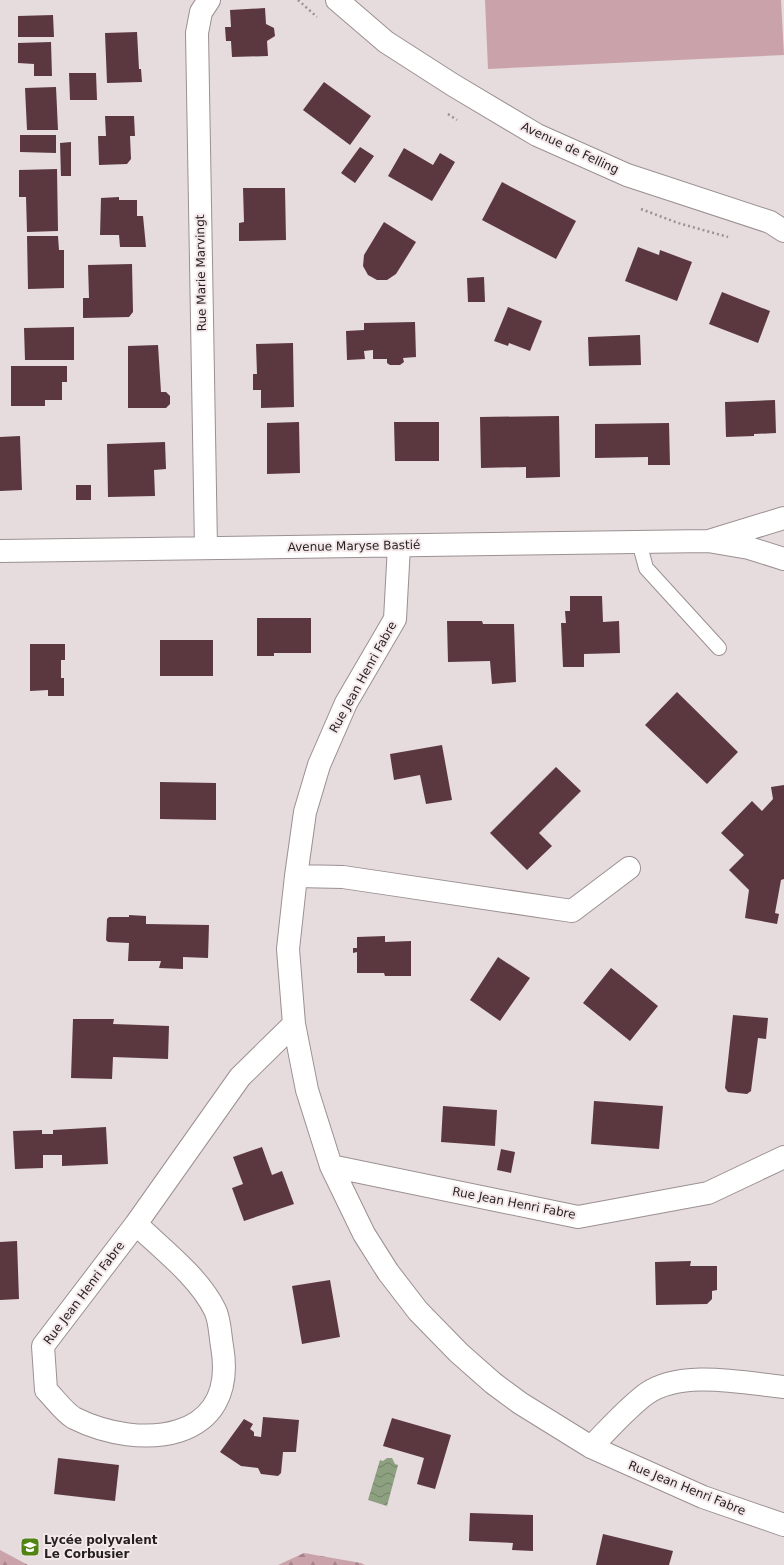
<svg xmlns="http://www.w3.org/2000/svg" width="784" height="1565" font-family="'DejaVu Sans',sans-serif">
  <style>
    .forest { fill: url(#forest-firs) }
    .pitch { fill: #caa3aa }
    .water { fill: url(#water-waves) }
    .building { fill: #5b383f }
    .lines { fill: none; stroke-linecap: round; stroke-linejoin: round }
    .lane-casing { stroke: #9b9092; stroke-width: 16 }
    .street-casing { stroke: #9b9092; stroke-width: 24 }
    .secondary-casing { stroke: #9b9092; stroke-width: 24 }
    .path { stroke: #9a9193; stroke-width: 2.5; stroke-dasharray: 2 3; stroke-linecap: butt }
    .lane { stroke: #fff; stroke-width: 14 }
    .street { stroke: #fff; stroke-width: 22 }
    .secondary { stroke: #fff; stroke-width: 22 }
    .labels { text-anchor: middle; stroke-width: 4; stroke-linejoin: round; paint-order: stroke }
    .street-label { font-size: 12px; fill: #231f20; stroke: #f4e8ea }
    .poi-label { font-size: 12px; font-weight: bold; fill: #231f20; stroke: #f4e8ea; text-anchor: start }
  </style>
  <defs>
    <pattern id="forest-firs" width="22" height="20" patternUnits="userSpaceOnUse"><rect width="22" height="20" fill="#caa3aa"/><path d="M5 1l3.5 6h-7zM16 11l3.5 6h-7z" fill="#a4848a"/></pattern>
    <pattern id="water-waves" width="16" height="10" patternUnits="userSpaceOnUse"><rect width="16" height="10" fill="#8da07f"/><path d="M0 5q4-4 8 0t8 0" fill="none" stroke="#738268"/></pattern>
  </defs>
  <rect width="100%" height="100%" fill="#e6dbdd"/>
  <!-- forest -->
  <path class="forest" d="M0,1550L28,1565H0Z
    M304,1553L361,1563L365,1565H278Z"/>
  <!-- pitch -->
  <path class="pitch" d="M485,0H781L784,55L488,69Z"/>
  <!-- water -->
  <path class="water" d="M387,1458H392L395,1464L398,1465L387,1506L368,1500L380,1460L383,1461Z"/>
  <!-- building -->
  <path class="building" d="M265,8L266,24L274,28L275,36L267,41L268,56L232,57L231,41H226L225,27H231L230,10Z
    M53,15L54,37H18V16Z
    M137,32L139,69H141L142,82L107,83L105,33Z
    M51,42L52,76H34V64L18,63V43Z
    M69,73H96L97,100H70Z
    M324,82L371,116L350,145L303,110Z
    M56,87L58,130H27L25,88Z
    M105,116H134L135,136H130L131,159L127,164L99,165L98,136H106Z
    M20,135H56V153L20,152Z
    M71,142V176H61L60,143Z
    M360,147L374,156L355,183L341,173Z
    M404,148L433,165L440,153L455,162L432,201L388,176Z
    M57,169L58,231L27,232L26,197H19V170Z
    M502,182L576,221L556,259L482,220Z
    M243,188H285L286,240L239,241V223L244,222Z
    M119,197V200H137V216H143L146,247H120L119,235H100L101,198Z
    M384,222L416,242L396,274L387,280H377L368,275L363,266L364,255Z
    M27,236H58L59,250H64V288L28,289Z
    M638,247L659,255L660,250L692,262L677,301L625,281Z
    M132,264L133,312L129,317L83,318V298H89L88,265Z
    M484,277L485,302H468L467,278Z
    M722,292L770,311L758,343L709,324Z
    M508,307L542,321L530,351L509,343L508,346L494,341Z
    M415,322L416,357L403,358L404,362L400,365H390L387,363V359H373V350L364,351L365,359L347,360L346,331L364,330V323Z
    M74,327V360H25L24,328Z
    M640,335L641,365L589,366L588,337Z
    M293,343L294,407L261,408V390H253V374H257L256,344Z
    M158,345L161,392H166L170,396V404L166,408H128V346Z
    M11,366H67V382H62V400H45V406H11Z
    M775,400L776,433L754,434V436L726,437L725,402Z
    M559,416L560,477L526,478V467L481,468L480,417Z
    M299,422L300,473L267,474V423Z
    M394,422H439V461H395Z
    M669,423L670,465H648V457L595,458V424Z
    M20,436L22,490L0,491V437Z
    M165,442L166,469L154,470L155,496L108,497L107,444Z
    M76,485H91V500H76Z
    M570,596H602L603,622L619,621L620,653L584,654V667H563L561,623H566L565,611H570Z
    M257,618H311V653H274V656H257Z
    M447,621H482L483,624H514L516,682L492,684L490,661L448,662Z
    M160,640H213V676H160Z
    M30,644H65V660H61V678H64V696H48V690L30,691Z
    M677,692L738,752L707,784L645,725Z
    M442,745L452,800L426,804L420,775L394,780L390,754Z
    M556,767L581,791L539,833L552,846L527,870L490,833Z
    M160,782L216,783V820L160,819Z
    M784,785V879L781,880L775,913L779,914L777,924L745,918L749,890L729,870L744,855L721,833L752,801L762,811L773,799L771,787Z
    M129,915L146,916V924L209,925L208,958L183,957V969L159,968L161,961H128L129,943L108,942L106,940L107,919L109,917H129Z
    M385,936V942L411,941V976H385L384,973H357V952L353,953V948H357V937Z
    M498,957L530,978L500,1021L470,1000Z
    M611,968L658,1006L630,1041L583,1003Z
    M733,1015L768,1018L766,1039L758,1038L751,1091L747,1094L728,1092L725,1088Z
    M73,1019H114L113,1024L169,1026L168,1059L113,1057L112,1079L71,1078Z
    M594,1101L663,1106L659,1149L591,1144Z
    M443,1106L497,1110L495,1146L441,1142Z
    M106,1127L108,1164L62,1166V1155H43V1168L15,1169L13,1131L42,1130V1134H53V1130Z
    M262,1147L272,1175L282,1171L294,1204L244,1221L232,1188L243,1184L233,1157Z
    M501,1149L515,1152L511,1173L497,1170Z
    M17,1241L19,1299L0,1300V1242Z
    M691,1261L690,1266H717V1290L712,1291V1299L707,1304L656,1305L655,1262Z
    M330,1280L340,1337L302,1344L292,1286Z
    M263,1417L299,1420L296,1452H283L281,1473L278,1476L261,1474L258,1468L241,1466L220,1452L244,1419L253,1424L250,1429L254,1432V1436L261,1437Z
    M392,1418L451,1435L435,1489L417,1484L424,1458L383,1446Z
    M58,1458L119,1465L115,1501L54,1494Z
    M470,1513L533,1515V1551L512,1550L513,1543L469,1541Z
    M603,1534L673,1551L669,1565H596Z"/>
  <g class="lines">
    <!-- lane casing -->
    <g class="lane-casing">
      <path id="lane" d="M639,542L646,568L719,648"/>
    </g>
    <!-- street casing -->
    <g class="street-casing">
      <path id="street" d="M712,540L784,518
        M399,546L395,619L346,703L319,765L305,812L296,876L288,949L294,1024L307,1090L331,1166L364,1234L388,1272L418,1311L459,1353L493,1383L520,1403L591,1447L703,1497L784,1525
        M206,548L197,33L201,12L209,0
        M0,551L708,541L749,548L784,559
        M296,876L343,877L572,911L629,868
        M331,1166L578,1217L708,1193L784,1157
        M136,1224C162,1249 199,1277 215,1310C220,1320 220,1335 222,1346C239,1443 140,1451 74,1418C64,1412 55,1399 46,1390L43,1346L136,1224L240,1077L294,1024
        M591,1447C608,1430 626,1409 646,1394C681,1369 744,1383 784,1387"/>
    </g>
    <!-- secondary casing -->
    <g class="secondary-casing">
      <path id="secondary" d="M337,0L386,42L453,85L537,135L627,175L770,222L784,231"/>
    </g>
    <!-- path -->
    <path class="path" d="M298,0L317,17
      M448,114L457,120
      M641,209L678,223L728,237"/>
    <!-- lane -->
    <use href="#lane" class="lane"/>
    <!-- street -->
    <use href="#street" class="street"/>
    <!-- secondary -->
    <use href="#secondary" class="secondary"/>
  </g>
  <!-- icons -->
  <defs>
    <g id="school-square" transform="scale(1)"><rect x="-9" y="-9" width="18" height="18" rx="4" fill="#528315" stroke="#f4e8ea"/><path d="M0-5L7-2L0 1L-7-2ZM-4 1L0 2.5L4 1V4Q0 6-4 4Z" fill="#fff"/></g>
  </defs>
  <g fill-rule="evenodd">
    <use href="#school-square" x="30" y="1547"/>
  </g>
  <g class="labels">
    <!-- street labels -->
    <g class="street-label">
      <text transform="translate(570 148) rotate(25)" y="4">Avenue de Felling</text>
      <text transform="translate(201 273) rotate(-91)" y="4">Rue Marie Marvingt</text>
      <text transform="translate(354 546) rotate(-1)" y="4">Avenue Maryse Bastié</text>
      <text transform="translate(363 677) rotate(-61)" y="4">Rue Jean Henri Fabre</text>
      <text transform="translate(514 1203) rotate(11)" y="4">Rue Jean Henri Fabre</text>
      <text transform="translate(84 1293) rotate(-53)" y="4">Rue Jean Henri Fabre</text>
      <text transform="translate(687 1488) rotate(22)" y="4">Rue Jean Henri Fabre</text>
    </g>
    <!-- poi labels -->
    <g class="poi-label">
      <text x="44" y="1544">Lycée polyvalent<tspan x="44" dy="14">Le Corbusier</tspan></text>
    </g>
  </g>
</svg>
